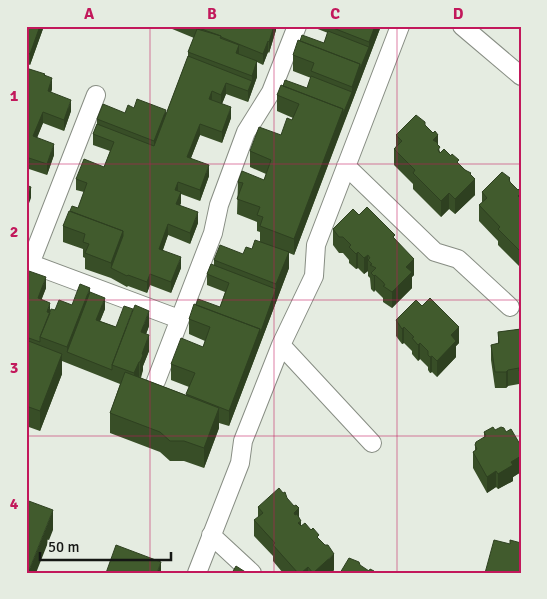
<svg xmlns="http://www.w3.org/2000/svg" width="547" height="599" font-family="Signika,sans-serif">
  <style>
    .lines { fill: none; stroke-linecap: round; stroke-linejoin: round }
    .minor-casing { stroke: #878d83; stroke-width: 20 }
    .minor { stroke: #fff; stroke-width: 18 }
    .wall { fill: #384e27 }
    .shaded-wall { fill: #2e4020 }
    .building { fill: #415b2d; stroke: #2e4020 }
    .grid { fill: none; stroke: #c2185b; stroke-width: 1; stroke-opacity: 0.55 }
    .neatline { fill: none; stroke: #c2185b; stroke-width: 2 }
    .grid-label { font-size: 16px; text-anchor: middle; font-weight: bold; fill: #c2185b }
  </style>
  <rect width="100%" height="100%" fill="#e5ece1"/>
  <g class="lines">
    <!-- minor casing -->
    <g class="minor-casing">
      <path id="minor" d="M462,26L521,76
        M346,166L435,252L458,259L510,307
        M26,262L179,319
        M30,264L96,95
        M281,345L372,443
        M156,381L213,233L219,205L246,132L271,92L297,26
        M211,535L252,573
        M197,573L240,463L243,441L281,345L314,276L316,245L400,26"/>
    </g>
    <!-- minor -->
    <use href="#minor" class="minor"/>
  </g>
  <!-- wall -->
  <path class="wall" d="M26,26H44L30,65L26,63Z
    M165,26H276V30L269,53L268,52L263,65L257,62V77L248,102L226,94L222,104L231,118L222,143L200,135L191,158L209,176L200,201L181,194V203L180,205L198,223L190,244L168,235L163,250L181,268L171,293L150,285L147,293L128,286L127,287L111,278L85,269V258L83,257V249L63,242V226L70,211L78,208L84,192L76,190V179L104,167L110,151L93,145V134L97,124V119L125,113L134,108L166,114L188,56V52L194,38Z
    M310,26H381L294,255L289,253V268L229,426L219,423V428L204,468L184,461H170L160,452L110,433V413L120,384L62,361V374L40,431L26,426V270L46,288L41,300L50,311L72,305L90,292L105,309L100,321L116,327L149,326L146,334L149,351L143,366V370L141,378L186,395L189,387L171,380V364L203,347L205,341L189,334V319L220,307L225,292L207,285V274L214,265V260L243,254L252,249L260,242V232L257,231V222L237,214L238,182L264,180L266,174L250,167V151L281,135L292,120L293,118L277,111V95L307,88L311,78L293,71V55L324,43L328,33Z
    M26,68L45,75L52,89L51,92L71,111L64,131L43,123L37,138L54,155L47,175L26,168Z
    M425,125L433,133L438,135V145L440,152L459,164L471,175L475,195L455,214L449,209L441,217L413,189V184L394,165V149L396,146V135Z
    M510,178V182L518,190L521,189V268L498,245V241L479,221V205L482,203V192Z
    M359,215L395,239L414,275L412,277V288L392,308L383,302V298L375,290L374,292L371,289L370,278L368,276V271L364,274L358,268L356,269L349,263V260L343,253H339L333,245V229Z
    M396,320L459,343L456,346V357L437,377L432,372L430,373L428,370V367L420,359L418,361L412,354V351L404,343L402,344L396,336Z
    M521,329V386H519V384L508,386L506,388H495L491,360V345L498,344V332Z
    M495,430L506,432L521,446V472L513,477V481L498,489L496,487L487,493L473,468V452L475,451V445L484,438V432Z
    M287,498L299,518L301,526L319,539L334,570L331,573H283L273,561V556L254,536V520L258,518V507Z"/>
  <!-- shaded-wall -->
  <path class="shaded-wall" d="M40,26H44L30,65V54Z
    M274,26H276V30L269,53V42Z
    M375,26H381L352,102V87L360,64L369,47V42Z
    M268,41V52L263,65V54Z
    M239,45V61L236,53Z
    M257,61V77L248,102V91L252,81V76Z
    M52,78V89L48,102V91Z
    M226,83V94L221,106V95Z
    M212,91V102L209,99Z
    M352,92V102L343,125V114Z
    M71,100V111L64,131V120Z
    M231,107V118L222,143V132Z
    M343,109V125L294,255V239Z
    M166,110V126L154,157V141Z
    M43,112V123L33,147V136Z
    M200,124V135L187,168V157Z
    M438,135V158L433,140Z
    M54,144V155L47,175V164Z
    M209,165V176L200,201V190Z
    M471,173V183L475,179V195L455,214V199Z
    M178,182V193L175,190Z
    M31,187V198L26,211V196Z
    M181,192V203L176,215V204Z
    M449,193V209L441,217V201Z
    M198,212V223L190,244V233Z
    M168,224V235L159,260V249Z
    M123,231V247L111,268V263Z
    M289,252V268L229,426V411L260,329L276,289V284Z
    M358,252V268L356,269V254Z
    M368,255V271L364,274V258Z
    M181,257V268L171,293V282Z
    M414,259V275L412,277V288L392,308V292L406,267Z
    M150,274V285L147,293V282Z
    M375,275V290L374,292V276Z
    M46,277V288L38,309V298Z
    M90,288V303L67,352V347Z
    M105,298V309L96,331V320Z
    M50,303V314L47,312Z
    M149,311V326L141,348V332Z
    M404,327V343L402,344V329Z
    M459,327V343L456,346V357L437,377V361L451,335Z
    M149,335V351L143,366V370L140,378V362L142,354Z
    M420,343V359L418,361V345Z
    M62,354V374L40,431V411Z
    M432,356V372L430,373V357Z
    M139,362V378L134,389V373Z
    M508,370V386L506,388V372Z
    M219,408V428L204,468V448Z
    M521,456V472L513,477V481L498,489V474L511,462Z
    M496,471V487L487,493V477Z
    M299,508V523L301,521V537L294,513Z
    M53,510V530L36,573H28Z
    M334,554V570L331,573H313Z
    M161,562V573H157Z
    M308,567V573H301Z"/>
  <!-- building -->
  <path class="building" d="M26,26H40L30,54L26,52Z
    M197,26H274L269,42L268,41L263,54L221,37V36L196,27Z
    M328,26H375L369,42Z
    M197,29L221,36L220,38L239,45L236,53L257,61L252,76L188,52Z
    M328,31L369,47L360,69V64L300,41L302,35L324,43Z
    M298,40L360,64L352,87L311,71L314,63L293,55Z
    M188,56L252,81L248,91L226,83L221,95L212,91L209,99L231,107L222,132L200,124L187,157L209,165L200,190L178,182L175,190L181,192L176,204L198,212L190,233L168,224L159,249L181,257L171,282L150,274L147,282L128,275L127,276L111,268L123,236V231L70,211L72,206L78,208L87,183L76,179L84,159L104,167L114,142L93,134L97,124L154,146Z
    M26,68L45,74L44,75L52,78L48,91L71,100L64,120L43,112L33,136L54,144L47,164L26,157Z
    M311,76L352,92L343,114V109L283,86L285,80L307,88Z
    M281,85L343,109L294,239L260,226L263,217L257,215L260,207L237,199L243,183L238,182L242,171L264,180L271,160L250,151L259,127L281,135L287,118L292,120L299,104L277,95Z
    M137,99L166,110L154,141L97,119L103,104L125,113L128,105L134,108Z
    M416,115L425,122V125L433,133L435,131L438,135L433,140L438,143L437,144L440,147L438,150L440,153L444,149L451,156L452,154L459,160L457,162L465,170L471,173L470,174L475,179L455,199L449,193L441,201L413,173L415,170L394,149L402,141L396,135Z
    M502,172L510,178L509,179L510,182L518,190L520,188L521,189V193L518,196L520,198L521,197V252L498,229L500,227L479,205L487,198L482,192Z
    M26,185L31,187L28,197V192H26Z
    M367,207L395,235L393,237L414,259L406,267L412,272L392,292L383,286L385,285L383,282L375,275L374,276L371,273L376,268L370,265L372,264L368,260L370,258L368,255L364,258L358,252L356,254L349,247L351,245L343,237H339L333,229L353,209L359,215Z
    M69,211L123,231L111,263L85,253L89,244L83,242L85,234L63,226Z
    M255,240L289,252L276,284L214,260L220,245L243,254L246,247L252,249Z
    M211,264L276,289L260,334V329L196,305L198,299L220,307L229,283L207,274Z
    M26,270L46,277L38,298L50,303L47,312L50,313L40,337V342L26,337Z
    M80,284L90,288L67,347L40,337L51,309L55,310L59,300L72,305Z
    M90,292L105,298L96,320L116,327L124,306L133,309L112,365V370L67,352Z
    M430,298L459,327L451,335L456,341L437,361L432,356L430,357L428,355V351L420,343L418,345L412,338L414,337L404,327L402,329L396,320L416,300L422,306Z
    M194,304L260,329L229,411L186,394L195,373L171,364L181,338L203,347L210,327L189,319Z
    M135,305L149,311L141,332L149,335L142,354L143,355L140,362H139L134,373L112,365Z
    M521,329V370L519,371V368L508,370L506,372H495L491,345L499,343L498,332Z
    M26,340L62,354L40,411L26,406Z
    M125,372L219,408L204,448L184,441H170L160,432L110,413Z
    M493,427L495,430L501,427L504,428L506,432L511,429L521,446V456L511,462L513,465L498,474L496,471L487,477L473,452L477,449L475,445L476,442L486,436L484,432Z
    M279,488L283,493L285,492L287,498L294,506L296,505L299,508L294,513L295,515L297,514L301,521L298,523L301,526L305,523L311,530L313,528L319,535L317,537L325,545H328L334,554L313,573L308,567L301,573H298L273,545L275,543L254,520L263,513L258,507Z
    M26,500L53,510L28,573H26Z
    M494,540L510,544V540L521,543V573H485Z
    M116,545L161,562L157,573H106Z
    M349,558L359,562L360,565L369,571L370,569L374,571L373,573H340Z
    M236,566L247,573H232Z"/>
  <!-- grid -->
  <path class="grid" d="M150,26V573M274,26V573M397,26V573M26,164H521M26,300H521M26,436H521"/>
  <!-- border -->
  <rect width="547" height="599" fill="none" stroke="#e5ece1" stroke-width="55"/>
  <!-- scale -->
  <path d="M40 552v8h131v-8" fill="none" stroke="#151714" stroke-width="2.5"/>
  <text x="48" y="552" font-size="15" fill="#151714" stroke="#e5ece1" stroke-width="4" paint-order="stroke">50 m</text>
  <rect x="28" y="28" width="492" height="544" class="neatline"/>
  <g class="grid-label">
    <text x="89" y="19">A</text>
    <text x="212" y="19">B</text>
    <text x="335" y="19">C</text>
    <text x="458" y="19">D</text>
    <text x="14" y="101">1</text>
    <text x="14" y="237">2</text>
    <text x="14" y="373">3</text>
    <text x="14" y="509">4</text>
  </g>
</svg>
